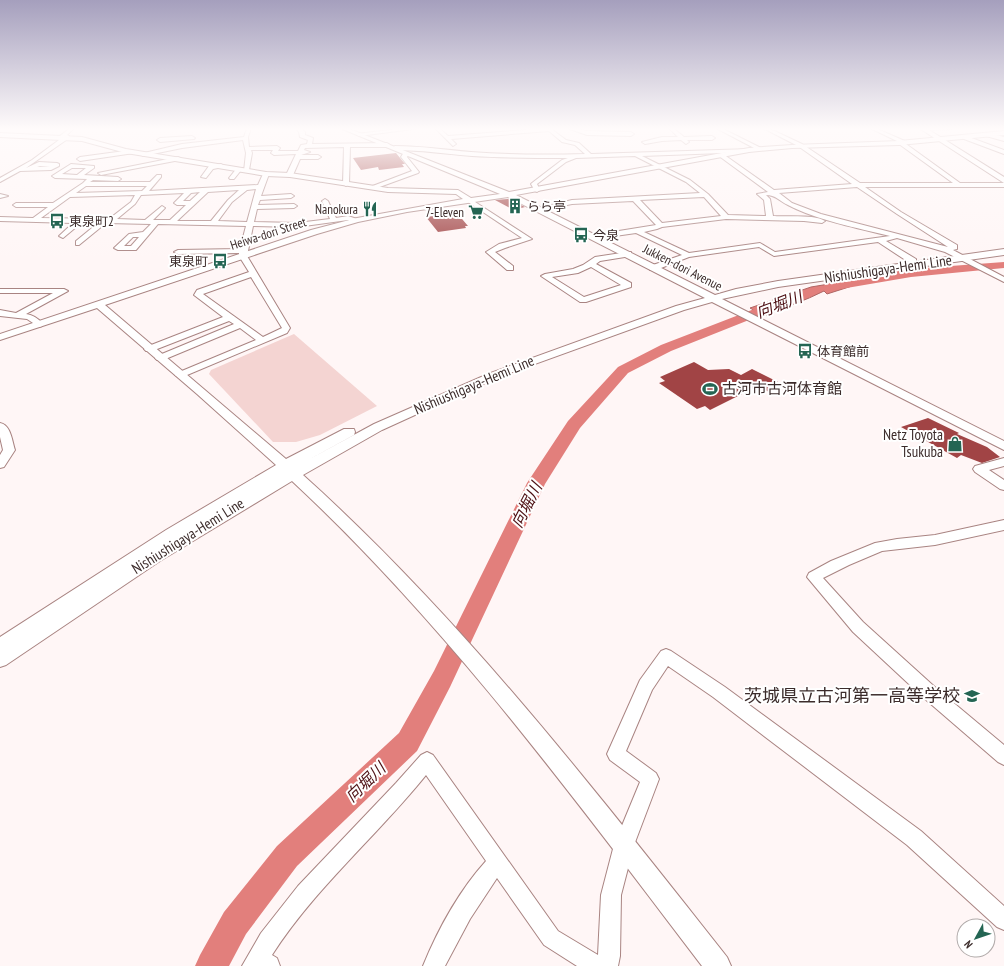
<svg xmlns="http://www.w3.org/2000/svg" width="1004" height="966" font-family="'PT Sans Narrow','Noto Sans JP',sans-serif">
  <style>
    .green { fill: #f4d4d2 }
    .water { fill: #e27f7c; stroke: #b06664 }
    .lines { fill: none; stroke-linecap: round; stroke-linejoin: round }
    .river { fill: #e27f7c; fill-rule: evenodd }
    .building { fill: #a14445 }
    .minor-casing { stroke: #a98482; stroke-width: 2 }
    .tertiary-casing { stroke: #a98482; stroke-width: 2 }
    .secondary-casing { stroke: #a98482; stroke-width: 2 }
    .minor { fill: #fff; fill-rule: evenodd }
    .tertiary { fill: #fff; fill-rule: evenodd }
    .secondary { fill: #fff; fill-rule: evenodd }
    .labels { text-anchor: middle; stroke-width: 4; stroke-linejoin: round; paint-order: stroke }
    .far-poi-label { font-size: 13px; fill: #3c2c2b; stroke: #fff; text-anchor: start }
    .far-street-label { font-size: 13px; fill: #3c2c2b; stroke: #fff }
    .street-label { font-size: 15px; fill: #3c2c2b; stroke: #fff }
    .poi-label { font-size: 15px; fill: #3c2c2b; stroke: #fff; text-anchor: start }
    .water-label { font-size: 16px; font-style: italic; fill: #4d0f13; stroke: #fff }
    .near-poi-label { font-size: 18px; fill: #3c2c2b; stroke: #fff; text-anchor: end }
  </style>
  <rect width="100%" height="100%" fill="#fff6f6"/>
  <!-- green -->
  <path class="green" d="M294,334L377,406L320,435L296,442H273L209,374L211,370Z"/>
  <!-- water -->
  <path class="water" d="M847,281L853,282L852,286L827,294L824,291C805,301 784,307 764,316L750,308L811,287Z"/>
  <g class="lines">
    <!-- river -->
    <path class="river" d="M1004,262V268L911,277L829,291L825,290L823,287L825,284L829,283L911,269Z
      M780,299L784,300L786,303L784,306L671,351L628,373L580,428L545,484L450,687L417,751L297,866L246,934L229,966H195L200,955L224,912L277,846L399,733L434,671L527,483L568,421L618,367L661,345Z"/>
  </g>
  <!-- building -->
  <path class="building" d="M396,153L405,164H402L404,167L379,170L378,167L361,170L353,158Z
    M508,199L515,202L525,207L514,210L495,200Z
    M457,213L468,226H465L466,228L438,232L426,217Z
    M694,362L708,370L729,369L741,375L752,369L784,385L771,393L758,386L710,410L705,406L697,409L659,383L665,381L660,377Z
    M928,418L959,433L957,434L987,447L1000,457L982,463L961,455L957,458L901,427Z"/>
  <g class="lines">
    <!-- minor casing -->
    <g class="minor-casing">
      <path id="minor" d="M70,128H74L67,135L69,136V138L26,168L39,162L57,163L59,164V166L51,170L20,171L0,182V178L32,160L63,137L60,136ZM40,166H50L37,167Z
        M247,128H251L248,137L249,147L277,146L280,148L278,151H298L301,145L307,144L308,140L300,137L299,132L296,128H300L305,132V135L313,138L312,144L387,143L390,145L387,147H350L349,184L346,186L343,184L344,147L305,148L304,150L310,152L301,155H318L321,157L318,159H300L293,175L290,177L288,176L287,173L296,154L274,155L271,153L273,150H251L252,153L249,170L244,171L246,153L243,140L182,148L143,156L140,154L182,144L244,137Z
        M408,128H420L359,136L356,134Z
        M435,128H439L448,136L550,128L566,140L579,143L591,154L751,149L752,150L749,152L642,156L690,180L708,194L728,215L766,216L764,200L757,194L768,192L719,156V154H723L774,190L852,184L798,146L763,128H768L802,144L860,183H953L899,144V142L870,128H875L907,142L906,144L960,183H1004V187H865L901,212L957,245V249L953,250L1004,277V282L945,252L897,238L886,241L916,259V263H910L878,242L774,256L759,247L689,257L656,270H650V266L682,255L636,233L594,239L590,237L594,235L656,225L633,201L572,204L538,211L535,209L572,200L700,193L686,182L635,156L576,158L566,162L537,184L540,190L537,192L535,191L531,184L532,183L562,160L568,158C536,158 504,158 472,156C446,154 421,150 395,150L392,148L395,146C421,146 446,150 471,152C509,155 547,155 585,154L575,145L562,142L549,131L451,139L456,144L453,146ZM857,187L897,214L948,247L821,214L792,203L779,193ZM766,195C776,195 779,201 788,205C816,220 858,228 890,236L775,252L760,243L689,253L644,232L657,229L662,227L726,219L804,221L822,223L825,221C816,214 785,217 773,216L770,199ZM704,197L721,216L662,223L640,200Z
        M567,128H573L587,131L631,132L634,134L631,136L587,135Z
        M669,128H673L684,137L712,136L715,138L712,140H687L689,142L686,144L681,140L662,141L645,144L642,142L662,137H678Z
        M716,128H721L761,148L756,149Z
        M924,128H954L952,129L922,130Z
        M988,133L1004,137V141L986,136V134Z
        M192,136L195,138L194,139L160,142L157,140L160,138Z
        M966,136L1004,150V154L964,139L963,138Z
        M132,150L135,152L134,153L80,161L77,159L80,157Z
        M404,152L409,153L407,157L419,172L418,173L374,189H370V187L412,171L401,157Z
        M178,157L180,158V160L101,175L98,173Z
        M71,164L94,166V168L84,175L118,177L121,179L118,181L93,180L90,182H150L157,175H161V177L149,191L258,185L263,174L266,172L269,174L261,196L291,194L294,196L291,198L260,200L258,205L294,204L297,206L294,208L257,209L254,222L297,223L330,219L322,201L325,199L328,201L336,218L348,216L360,220L357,222L348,220L297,227L253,226L247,256L290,328L287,333L180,378L175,375L177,373L256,340L240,328L163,360H157L155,358L157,356L234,324L229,321L152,351H146L144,349L146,347L223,317L194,295L197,290L249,272L239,256V253L178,254L174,252L178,250L240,249L246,226L158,224L136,250H118L114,248L129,234L143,232L151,224L106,223L79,245H76V241L98,223H81L63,238L59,236L73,223L0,221V217L33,218L48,207H16L13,205L16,203H53L83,183L87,179L55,178L52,176ZM72,168H86L77,175L62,174ZM86,186H147L142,191L76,193ZM256,189L247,222L218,221L232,202L247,190ZM239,190L228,200L211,221H177L208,192ZM200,192L190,201H183L191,193ZM184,193L174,203L177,205H186L170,220H153L165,208L162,206L145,220L117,219L135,204L141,195ZM135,195L131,202L109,219L41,218L70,197ZM133,237H139L131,246H124ZM251,277L282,328L263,337L203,294Z
        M221,164L224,166L223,167L213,169L206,178L201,177L209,166Z
        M237,168L242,169L234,179H230L229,178Z
        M0,194L8,196L0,198Z
        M468,200H472L532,239L505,248L495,252L513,266V270H507L486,252L499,244L522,238L468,202Z
        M628,252H631V256L600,261L596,264L631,283V287L586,302H580L541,276L545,274L573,269L583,265L595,257ZM591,267L621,285L584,297L552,277L578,273Z
        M0,289H64L68,291L26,314C33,315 39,319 43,324L42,326L39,327L27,319L0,316V310L16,313L53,293H0Z
        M0,423C11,425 12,441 15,450L4,467L0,468V455L3,450L0,437Z
        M1004,458V466L989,470L1004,480V490L1000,489L975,472L973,469L975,466Z
        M1004,520V530L935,545L882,551L849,565L823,578L863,622L937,689L1004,745V765L998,762L925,699L853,632L807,577L809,573L831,561L875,543L897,539L935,535Z
        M666,649L671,651L725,687L921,831L1004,906V930L997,927L907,845L713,697L668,666L652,690L626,751L656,773L659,779L634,845L621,895L620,956L618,966H577L544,945L497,878L470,919L445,966H423C438,929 459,891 486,861L426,775C376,837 315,888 272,955L277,958L280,966H242L261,933L298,886L396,783L421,755L427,752L433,755L558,931L598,955L601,895L614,845L640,782L610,760L607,754L640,680L661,651Z"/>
    </g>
    <!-- tertiary casing -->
    <g class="tertiary-casing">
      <path id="tertiary" d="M340,128H347L509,192L749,148L792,145L899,141L1004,131V135L899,145L792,148L749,152L516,195L715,295L736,289L778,281L1004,249V255L778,287L722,299L1004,441V450L712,302L684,310L496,378L382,430L303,475C462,618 594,789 727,957L731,966H702C574,798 447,625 292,481L160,561L6,665L0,667V637L166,530L276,465L197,394L97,308L0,340V334L311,230L357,218L463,199L456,194L388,192L290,177L266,176L126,153L82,141L0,137V133L82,137L126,149L266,172L290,173L388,188L458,190L471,198L500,194ZM508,197L705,298L676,306L488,374L374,424L295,467L354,435L355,432L354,429H344L286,459L105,305L317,234L358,222L407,212Z"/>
    </g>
    <!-- secondary casing -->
    <g class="secondary-casing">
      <path id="secondary" d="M919,128H926L1004,177V183Z"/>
    </g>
    <!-- minor -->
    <use href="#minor" class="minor"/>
    <!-- tertiary -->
    <use href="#tertiary" class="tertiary"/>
    <!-- secondary -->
    <use href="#secondary" class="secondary"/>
  </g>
  <!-- sky -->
  <linearGradient id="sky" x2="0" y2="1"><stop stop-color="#a59fbd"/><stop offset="0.49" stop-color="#fffbfb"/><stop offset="1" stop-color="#fffbfb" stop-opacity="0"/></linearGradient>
  <rect width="1004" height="263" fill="url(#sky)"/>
  <!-- icons -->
  <defs>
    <g id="building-bare" transform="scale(1.2)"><path d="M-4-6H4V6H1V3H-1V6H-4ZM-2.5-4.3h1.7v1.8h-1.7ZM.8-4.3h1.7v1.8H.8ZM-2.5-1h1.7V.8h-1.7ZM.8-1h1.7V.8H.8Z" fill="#246553" stroke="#fff" stroke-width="2.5" paint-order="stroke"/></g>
    <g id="restaurant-bare" transform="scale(1.2)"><path d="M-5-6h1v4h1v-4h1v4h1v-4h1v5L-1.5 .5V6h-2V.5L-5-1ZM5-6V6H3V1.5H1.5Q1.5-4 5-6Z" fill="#246553" stroke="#fff" stroke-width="2.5" paint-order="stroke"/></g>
    <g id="supermarket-bare" transform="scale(1.2)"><path d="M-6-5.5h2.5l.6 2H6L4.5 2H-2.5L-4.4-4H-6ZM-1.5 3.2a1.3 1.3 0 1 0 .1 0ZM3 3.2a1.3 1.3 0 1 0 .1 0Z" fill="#246553" stroke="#fff" stroke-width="2.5" paint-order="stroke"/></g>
    <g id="bus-bare" transform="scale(1.2)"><path d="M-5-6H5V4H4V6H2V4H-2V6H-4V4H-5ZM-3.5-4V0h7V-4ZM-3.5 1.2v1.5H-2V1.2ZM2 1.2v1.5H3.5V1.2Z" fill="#246553" stroke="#fff" stroke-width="2.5" paint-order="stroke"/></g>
    <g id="stadium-bare" transform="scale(1.2)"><path d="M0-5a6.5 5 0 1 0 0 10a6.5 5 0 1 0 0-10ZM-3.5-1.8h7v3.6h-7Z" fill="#246553" stroke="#fff" stroke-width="2.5" paint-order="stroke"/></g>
    <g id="shop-bare" transform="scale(1.2)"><path d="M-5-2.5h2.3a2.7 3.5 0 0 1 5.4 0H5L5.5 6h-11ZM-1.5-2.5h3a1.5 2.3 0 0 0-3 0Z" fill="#246553" stroke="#fff" stroke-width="2.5" paint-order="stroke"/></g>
    <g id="school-bare" transform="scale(1.2)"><path d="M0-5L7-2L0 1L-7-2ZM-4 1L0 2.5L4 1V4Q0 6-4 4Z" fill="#246553" stroke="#fff" stroke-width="2.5" paint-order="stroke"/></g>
  </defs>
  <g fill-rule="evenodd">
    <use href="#building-bare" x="515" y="206"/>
    <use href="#restaurant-bare" x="370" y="209"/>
    <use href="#supermarket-bare" x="476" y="212"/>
    <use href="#bus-bare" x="57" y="221"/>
    <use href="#bus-bare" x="581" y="235"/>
    <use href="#bus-bare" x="220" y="261"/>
    <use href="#bus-bare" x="805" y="351"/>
    <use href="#stadium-bare" x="710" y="389"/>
    <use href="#shop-bare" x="955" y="444"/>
    <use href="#school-bare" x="972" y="696"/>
  </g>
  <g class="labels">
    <!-- far-poi labels -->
    <g class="far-poi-label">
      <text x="527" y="211">らら亭</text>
      <text x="358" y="214" text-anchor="end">Nanokura</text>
      <text x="464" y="217" text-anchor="end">7-Eleven</text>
      <text x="69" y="226">東泉町2</text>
      <text x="593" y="240">今泉</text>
      <text x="208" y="266" text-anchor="end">東泉町</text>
      <text x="817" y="356">体育館前</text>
    </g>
    <!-- far-street labels -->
    <g class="far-street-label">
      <text transform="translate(268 233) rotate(-18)" y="5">Heiwa-dori Street</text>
      <text transform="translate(683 267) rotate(27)" y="5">Jukken-dori Avenue</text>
    </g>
    <!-- street labels -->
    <g class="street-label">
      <text transform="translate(888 269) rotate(-8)" y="5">Nishiushigaya-Hemi Line</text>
      <text transform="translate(474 385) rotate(-23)" y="5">Nishiushigaya-Hemi Line</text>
      <text transform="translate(188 536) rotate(-32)" y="5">Nishiushigaya-Hemi Line</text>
    </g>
    <!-- poi labels -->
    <g class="poi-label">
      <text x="722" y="394">古河市古河体育館</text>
      <text x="943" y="440" text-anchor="end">Netz Toyota<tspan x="943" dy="17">Tsukuba</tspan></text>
    </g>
    <!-- water labels -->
    <g class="water-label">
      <text transform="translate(779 304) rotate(-21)" y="6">向堀川</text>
      <text transform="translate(526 505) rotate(-63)" y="6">向堀川</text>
      <text transform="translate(365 782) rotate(-44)" y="6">向堀川</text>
    </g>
    <!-- near-poi labels -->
    <g class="near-poi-label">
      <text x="960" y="702">茨城県立古河第一高等学校</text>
    </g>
  </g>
  <!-- north arrow -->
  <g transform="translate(976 938) rotate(230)"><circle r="19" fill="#ffffff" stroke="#b1abaa"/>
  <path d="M0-3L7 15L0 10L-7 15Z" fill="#246553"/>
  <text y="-6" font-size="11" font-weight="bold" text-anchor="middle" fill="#3c2c2b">N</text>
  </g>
</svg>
